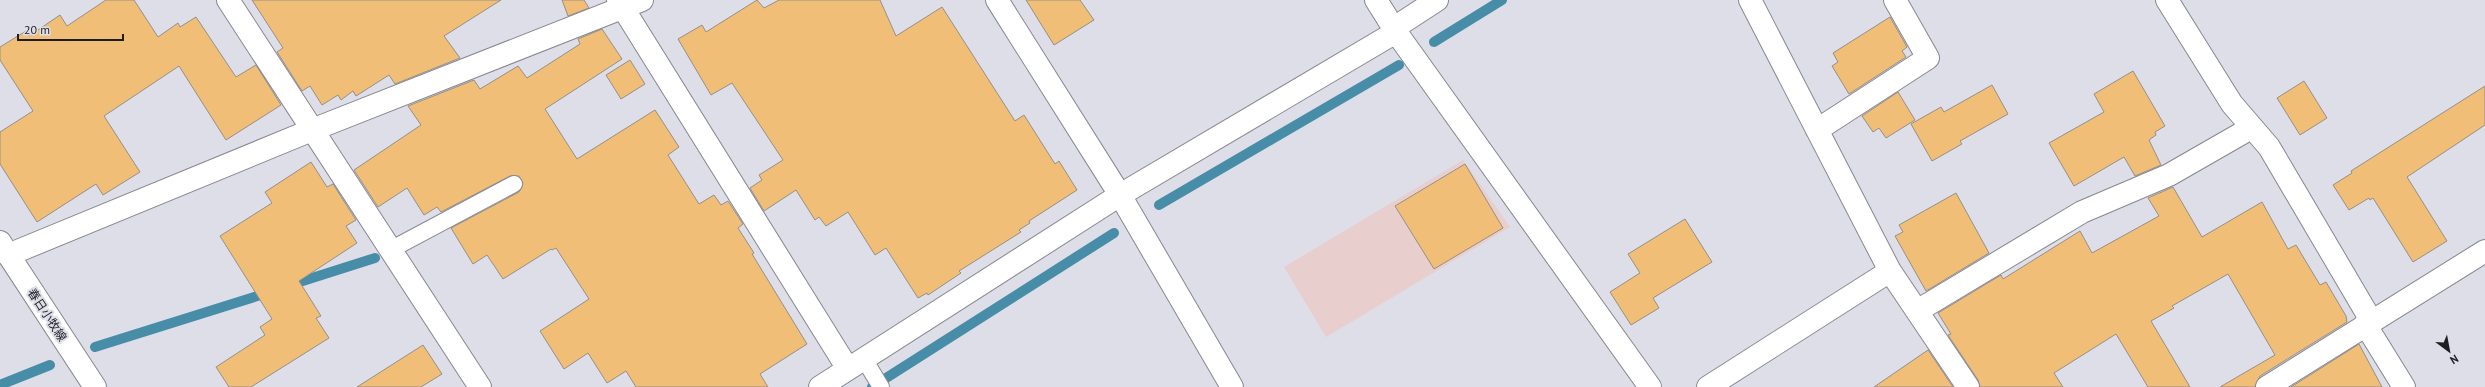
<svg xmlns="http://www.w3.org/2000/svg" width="2485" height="387" font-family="'PT Sans','Noto Sans JP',sans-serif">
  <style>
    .industrial { fill: #e9cece }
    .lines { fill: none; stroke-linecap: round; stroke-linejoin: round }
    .stream { stroke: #478da7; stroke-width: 10 }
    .building { fill: #f1be77; stroke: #958f88 }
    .lane-casing { stroke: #878890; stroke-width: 18 }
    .street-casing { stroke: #878890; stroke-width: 24 }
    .secondary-casing { stroke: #878890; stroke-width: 24 }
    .lane { stroke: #fff; stroke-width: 16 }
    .street { stroke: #fff; stroke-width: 22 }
    .secondary { stroke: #fff; stroke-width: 22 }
    .labels { text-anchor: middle; stroke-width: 4; stroke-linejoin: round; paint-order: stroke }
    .street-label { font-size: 12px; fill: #1e1e22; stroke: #dddee8 }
  </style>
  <rect width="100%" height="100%" fill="#dddee8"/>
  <!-- industrial -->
  <path class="industrial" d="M1463,160L1510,227L1326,337L1284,267Z"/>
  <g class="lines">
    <!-- stream -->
    <path class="stream" d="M1434,42L1502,0
      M1159,205L1399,65
      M287,286L375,258
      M95,347L270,292
      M0,385L50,365
      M872,387L1114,233"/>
  </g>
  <!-- building -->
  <path class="building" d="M106,0H134L158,37L178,23L180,27L196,17L236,77L256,65L281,105L226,140L179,66L104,116L140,172L103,195L96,184L37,222L0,164V132L33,111L0,60V47L26,31L29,36L60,15L67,26Z
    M252,0H501L444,36L460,58L395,84L389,75L356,96L353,91L341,100L338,95L322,105L310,86L302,91L277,52L283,48Z
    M562,0H584L589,8L568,16Z
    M757,0L764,8L779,0H880L896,36L942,7L1015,121L1024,115L1055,164L1059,161L1077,190L1029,221L1030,223L1019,230L1021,232L959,271L961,273L928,295L927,293L918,298L886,248L875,255L848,212L826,226L819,217L815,220L796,190L764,211L750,188L762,180L759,175L783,160L732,83L711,95L678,39L702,25L706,32Z
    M1026,0H1080L1094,20L1054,45Z
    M1890,17L1907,47L1902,51L1906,57L1849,94L1832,66L1838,62L1833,53Z
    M602,29L622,59L545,109L577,159L655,110L679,147L668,155L699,204L714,195L721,205L728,201L743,224L738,228L754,253L752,254L807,344L760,374L768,387H636L626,371L607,383L588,353L564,369L540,331L589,299L556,248L552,250L551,249L503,279L487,255L473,264L451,228L519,192L523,184L519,176H510L441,212L437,207L424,215L407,188L378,207L354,170L421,125L408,106L474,80L480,89L518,66L527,78L580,44L578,39Z
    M630,60L645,84L621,99L606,75Z
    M2133,71L2165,126L2155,132L2156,135L2149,140L2161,165L2135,176L2124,157L2074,186L2049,143L2104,112L2094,94Z
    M2304,81L2327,118L2300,135L2277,98Z
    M1992,85L2008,114L1960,141L1962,144L1932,161L1911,124L1941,107L1944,112Z
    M2485,86V125L2407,177L2447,241L2413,262L2373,198L2370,200L2369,198L2349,210L2333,185L2352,173L2351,171Z
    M1898,92L1915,120L1886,138L1879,128L1873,132L1862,116Z
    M311,162L327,187L333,184L356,220L346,226L357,243L299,281L321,316L316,318L329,338L251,387H229L216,367L265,335L260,327L272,319L220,236L272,203L265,192Z
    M1465,164L1503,228L1434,269L1395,206Z
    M2173,187L2202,237L2262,202L2288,249L2296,245L2320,285L2326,282L2346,316L2347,322L2260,376L2255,387H2220L2275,355L2228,274L2172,306L2174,308L2151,321L2190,387H2148L2116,334L2054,373L2063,387H1980L1978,380L1948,335L1951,334L1938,313L2001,275L2003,279L2080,231L2092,253L2159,216L2148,198Z
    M1956,193L1989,253L1926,291L1895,236L1903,232L1899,225Z
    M1685,219L1712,262L1653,298L1659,308L1631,325L1610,292L1640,273L1628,254Z
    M2359,344L2382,387H2291Z
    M423,345L442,374L421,387H357Z
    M1928,350L1953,387H1874Z"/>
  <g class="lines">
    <!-- lane casing -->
    <g class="lane-casing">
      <path id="lane" d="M390,250L514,184
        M864,359L881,387"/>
    </g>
    <!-- street casing -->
    <g class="street-casing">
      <path id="street" d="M228,0L480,387
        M618,0L848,369
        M997,0L1120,195L1232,387
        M1376,0L1396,32L1650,387
        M1750,0L1890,271L1968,387
        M2167,0L2232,104L2269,147L2372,322
        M1394,28L1437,0
        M1817,130L1928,58L1895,0
        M8,255L312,130L642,0
        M1917,311L2082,212L2169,175L2251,128
        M2365,324L2404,387
        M820,387L1120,195L1396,32
        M1708,387L1890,271
        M2267,387L2485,251"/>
    </g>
    <!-- secondary casing -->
    <g class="secondary-casing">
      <path id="secondary" d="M0,242L95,387"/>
    </g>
    <!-- lane -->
    <use href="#lane" class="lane"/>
    <!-- street -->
    <use href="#street" class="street"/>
    <!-- secondary -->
    <use href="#secondary" class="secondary"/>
  </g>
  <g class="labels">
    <!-- street labels -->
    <g class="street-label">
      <text transform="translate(47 315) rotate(57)" y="4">春日小牧線</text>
    </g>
  </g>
  <!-- north arrow -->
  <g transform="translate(2449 351) rotate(148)" stroke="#dddee8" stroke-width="3" paint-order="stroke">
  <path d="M0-3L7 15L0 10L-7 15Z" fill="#1e1e22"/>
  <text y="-6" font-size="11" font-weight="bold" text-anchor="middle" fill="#1e1e22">N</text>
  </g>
  <!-- scale -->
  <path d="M18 34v6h105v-6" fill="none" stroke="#1e1e22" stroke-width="2"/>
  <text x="24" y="34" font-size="12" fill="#1e1e22" stroke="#dddee8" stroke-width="3" paint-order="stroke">20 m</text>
</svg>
